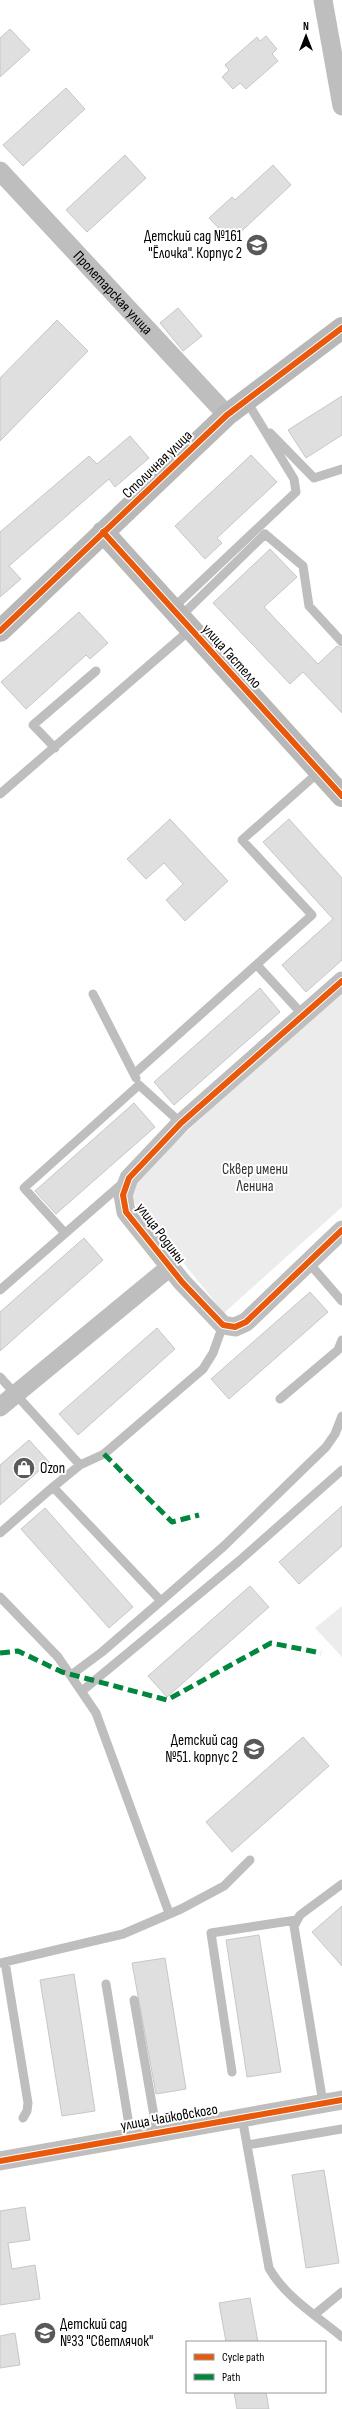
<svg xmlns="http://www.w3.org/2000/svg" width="342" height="2409" font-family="'Sofia Sans Condensed',sans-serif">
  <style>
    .green { fill: #ececec }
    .building { fill: #dfdfdf; stroke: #c7c7c7 }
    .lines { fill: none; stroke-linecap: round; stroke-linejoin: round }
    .lane { stroke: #bebebe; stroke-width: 9 }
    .street { stroke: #bebebe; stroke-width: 19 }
    .secondary { stroke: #b8b8b8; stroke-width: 22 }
    .quiet { stroke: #00873e; stroke-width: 5; stroke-dasharray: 10 5; stroke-linecap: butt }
    .cycleway-casing { stroke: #fff; stroke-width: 8 }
    .cycleway { stroke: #e8590c; stroke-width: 6 }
    .labels { text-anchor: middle; stroke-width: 4; stroke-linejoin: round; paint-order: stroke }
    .poi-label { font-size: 15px; fill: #000; stroke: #fff; text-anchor: end }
    .street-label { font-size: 15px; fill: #000; stroke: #fff }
    .park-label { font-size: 15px; fill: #333; stroke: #fff }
  </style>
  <rect width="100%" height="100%" fill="#fff"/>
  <!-- green -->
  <path class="green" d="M342,987V1207L224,1313L124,1190Z
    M342,1606V1657L315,1628Z"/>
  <!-- building -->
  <path class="building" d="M10,29L30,50L0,77V38Z
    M266,36L277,49L272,54L278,61L246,89L240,83L233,89L222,77L229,70L225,65L257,37L260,41Z
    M66,88L85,109L23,166L3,145Z
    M125,155L146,178L87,232L66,210Z
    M273,165L291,185L231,241L209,218L232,197L235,200Z
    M178,308L202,336L183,351L160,323Z
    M57,320L88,351L0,441V378Z
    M342,396V435L306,458L288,430Z
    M130,436L149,458L115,487L109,479L9,566L21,579L0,597V532L89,456L97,464Z
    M251,455L277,482L217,538L222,543L205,559L175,526Z
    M270,549L297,577L264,607L318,664L337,646L342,648V713L303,672L290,684L213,603Z
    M79,612L108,643L90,659L86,655L26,709L1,682Z
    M170,819L228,881L185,921L166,900L183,884L164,863L146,879L127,859Z
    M289,819L342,878V960L306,992L282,965L333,919L263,842Z
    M260,988L280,1012L174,1105L154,1082Z
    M134,1103L155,1127L56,1214L35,1191Z
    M84,1238L103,1260L0,1351V1312Z
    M310,1292L328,1312L229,1399L211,1379Z
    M157,1328L175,1349L78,1435L59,1414Z
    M29,1440L49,1462L0,1505V1465Z
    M342,1506V1546L299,1584L279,1562Z
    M45,1508L133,1607L109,1628L21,1529Z
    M250,1586L269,1607L167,1697L148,1676Z
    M303,1737L329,1766L232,1852L206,1822Z
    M342,1906V1966L312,1932Z
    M259,1935L281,2072L247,2077L226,1940Z
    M165,1958L186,2089L156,2094L132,1963Z
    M74,1974L95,2111L62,2116L40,1980Z
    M324,2170L339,2263L306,2268L292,2175Z
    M25,2207L30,2240L8,2243L12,2269L35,2265L40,2299L0,2305V2211Z
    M250,2298L258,2342H226L219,2303Z
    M15,2333L20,2365L0,2368V2336Z
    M234,2392H266L269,2409H237Z"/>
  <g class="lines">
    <!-- lane -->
    <path class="lane" d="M270,433L314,478L342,469
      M172,609L296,492L294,479L246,400
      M180,617L265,534L303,566L309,606L342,642
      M55,748L33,725L96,671
      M0,794L191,629
      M257,965L303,1015
      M93,994L136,1078
      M134,1074L312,915L242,840L320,771
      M65,1233L24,1188L139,1085L181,1123
      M308,1262L342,1301
      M0,1290L123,1183
      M223,1325L213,1353L203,1369L104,1454L80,1465L53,1487L161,1601L224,1546L326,1447L335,1434L342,1416
      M0,1377L80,1465
      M280,1399L338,1350L342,1340
      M0,1533L53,1487
      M0,1597L58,1657L96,1713L169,1913
      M71,1675L102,1652L161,1601
      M82,1691L239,1561L342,1470
      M5,1962L28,2103L27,2111L23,2118
      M0,1963L123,1934L181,1909L224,1886L250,1860
      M106,1984L131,2137
      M134,2000L157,2133
      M232,2072L211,1933L296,1920
      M323,2103L294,1926L300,1915L342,1884
      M242,2117L269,2268C285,2297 317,2316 342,2337
      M247,2145L342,2129
      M314,2315L342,2292"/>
    <!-- street -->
    <g class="street">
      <path d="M323,0L342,106"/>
      <path id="s1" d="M0,171L227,415"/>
      <path d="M342,981L181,1123L129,1178L123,1195L126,1212L182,1282L223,1325L235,1327L246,1322L342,1230"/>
      <path d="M0,1407L170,1267"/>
      <path d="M0,2161L342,2100"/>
    </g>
    <!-- secondary -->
    <path class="secondary" d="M103,532L342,796
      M0,631L227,415L342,328"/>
    <!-- quiet -->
    <path class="quiet" d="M104,1454L172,1522L199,1515
      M0,1653L18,1651L62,1672L167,1700L271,1643L321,1653"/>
    <!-- cycleway casing -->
    <g class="cycleway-casing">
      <path id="cycleway" d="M103,532L342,796
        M0,631L227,415L342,328
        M342,981L181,1123L129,1178L123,1195L126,1212L182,1282L223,1325L235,1327L246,1322L342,1230
        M0,2161L342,2100"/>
    </g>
    <!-- cycleway -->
    <use href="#cycleway" class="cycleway"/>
  </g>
  <!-- icons -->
  <defs>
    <g id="school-disc" transform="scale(1.15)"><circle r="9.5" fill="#595959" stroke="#fff"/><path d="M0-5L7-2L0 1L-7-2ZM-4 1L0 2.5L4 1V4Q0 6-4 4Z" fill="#fff"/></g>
    <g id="shop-disc" transform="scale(1.15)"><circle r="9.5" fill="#595959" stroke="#fff"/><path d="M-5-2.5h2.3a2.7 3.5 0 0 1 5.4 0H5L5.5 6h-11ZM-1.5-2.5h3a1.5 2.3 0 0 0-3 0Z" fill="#fff"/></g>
  </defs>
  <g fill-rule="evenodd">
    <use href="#school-disc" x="257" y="245"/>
    <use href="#shop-disc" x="24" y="1468"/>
    <use href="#school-disc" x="254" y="1749"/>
    <use href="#school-disc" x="45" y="2333"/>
  </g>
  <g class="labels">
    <!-- poi labels -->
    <g class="poi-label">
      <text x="242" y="241">Детский сад №161<tspan x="242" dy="17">"Ёлочка". Корпус 2</tspan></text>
      <text x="40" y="1473" text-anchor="start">Ozon</text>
      <text x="238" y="1745">Детский сад<tspan x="238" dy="17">№51. корпус 2</tspan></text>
      <text x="60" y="2329" text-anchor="start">Детский сад<tspan x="60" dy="17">№33 "Светлячок"</tspan></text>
    </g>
    <!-- street labels -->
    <g class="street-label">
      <text dy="5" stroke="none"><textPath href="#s1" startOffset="166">Пролетарская улица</textPath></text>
      <text transform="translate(157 464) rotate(-44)" y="5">Столичная улица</text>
      <text transform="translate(232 656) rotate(48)" y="5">улица Гастелло</text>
      <text transform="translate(161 1233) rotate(53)" y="5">улица Родины</text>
      <text transform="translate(169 2117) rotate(-10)" y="5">улица Чайковского</text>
    </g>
    <!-- park labels -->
    <g class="park-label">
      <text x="255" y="1174">Сквер имени<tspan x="255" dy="17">Ленина</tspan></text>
    </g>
  </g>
  <!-- legend -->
  <rect x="186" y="2341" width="140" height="52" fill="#ffffff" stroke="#999999"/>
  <rect x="194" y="2354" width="20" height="6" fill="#e8590c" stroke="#999999"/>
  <text x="222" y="2361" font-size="12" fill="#000000">Cycle path</text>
  <rect x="194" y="2374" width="20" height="6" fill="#00873e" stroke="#999999"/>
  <text x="222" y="2381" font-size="12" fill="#000000">Path</text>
  <!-- north arrow -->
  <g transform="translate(306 36)" stroke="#ffffff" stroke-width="3" paint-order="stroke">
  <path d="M0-3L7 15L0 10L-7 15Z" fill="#000000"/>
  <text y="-6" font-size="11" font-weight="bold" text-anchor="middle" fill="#000000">N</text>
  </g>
</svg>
